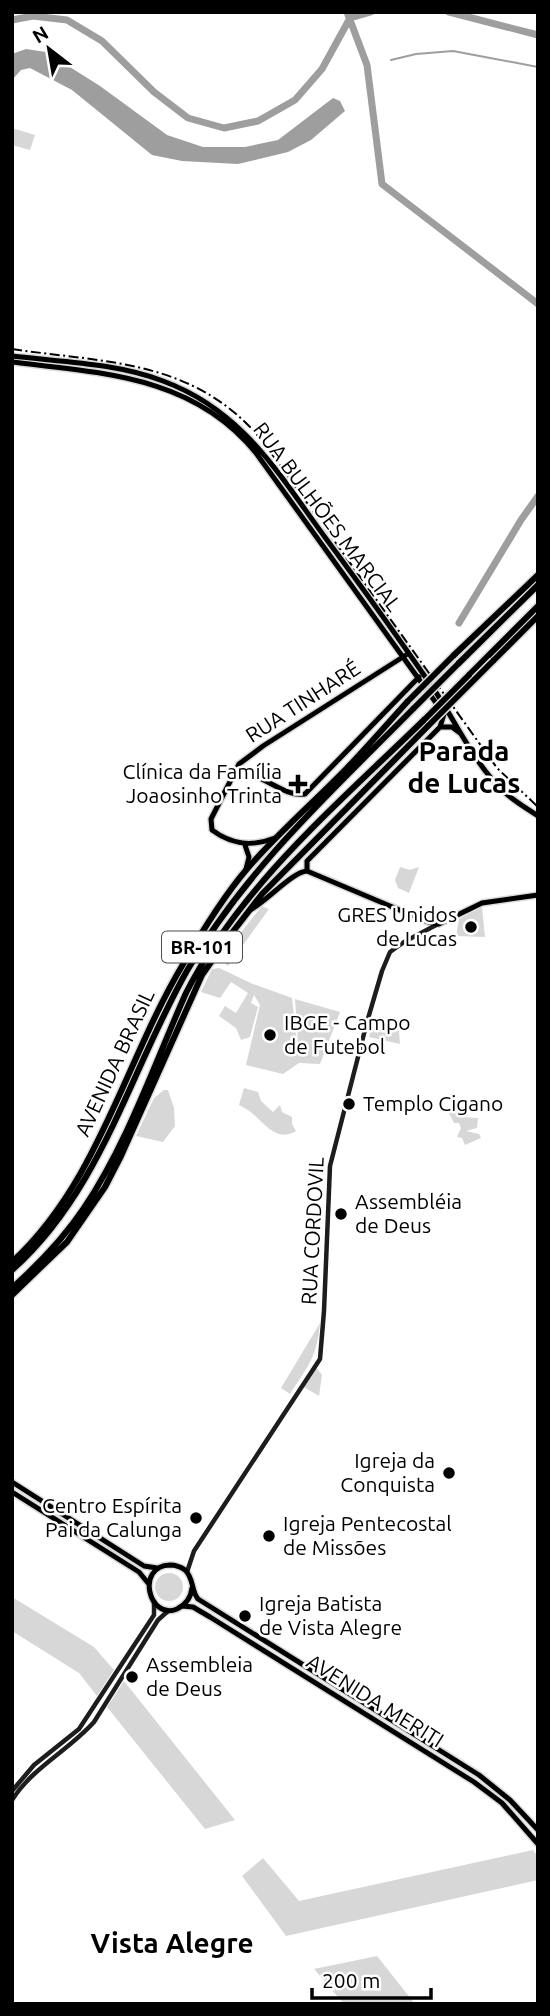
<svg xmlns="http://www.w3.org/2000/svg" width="550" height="2016" font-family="Ubuntu,sans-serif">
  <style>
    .green { fill: #d7d7d7 }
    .water { fill: #9e9e9e }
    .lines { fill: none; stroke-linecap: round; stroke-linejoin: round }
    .stream { stroke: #9e9e9e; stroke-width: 2 }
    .river { stroke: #9e9e9e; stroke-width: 7 }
    .primary-casing { stroke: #dbdbdb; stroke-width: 8 }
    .highway-casing { stroke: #dbdbdb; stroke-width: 9 }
    .secondary { stroke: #1d1d1d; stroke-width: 4.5 }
    .primary { stroke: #000; stroke-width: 5 }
    .highway { stroke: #000; stroke-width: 6 }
    .rail { stroke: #000; stroke-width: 2; stroke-dasharray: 10 3.5 2 3.5; stroke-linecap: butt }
    .highway-bridge-casing { stroke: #dbdbdb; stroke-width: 9; stroke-linecap: butt }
    .highway-bridge { stroke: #000; stroke-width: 6 }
    .poi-dot { fill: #000; stroke: #fff; stroke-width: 2.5 }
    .labels { text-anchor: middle; stroke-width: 5; stroke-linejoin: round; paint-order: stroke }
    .shield { fill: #fff; stroke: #4c4c4c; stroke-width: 2 }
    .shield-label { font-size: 19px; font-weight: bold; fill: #000 }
    .street-label { font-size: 21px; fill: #000; stroke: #fff }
    .poi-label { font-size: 21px; fill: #000; stroke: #fff; text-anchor: start }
    .district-label { font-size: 28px; font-weight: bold; fill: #000; stroke: #fff }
  </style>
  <rect width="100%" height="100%" fill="#fff"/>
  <!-- green -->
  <path class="green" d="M12,128L35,135L30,150L12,145Z
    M400,867L410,870L419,867L409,893L398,888L395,880Z
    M262,906L269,909L228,966L220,959Z
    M482,907L485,937L456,936L459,919Z
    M219,968L253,984L292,998L299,1058L295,999L340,1012L320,1064L299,1063L283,1074L246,1065L260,1005L254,995L251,1003L258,1007L250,1037L241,1040L236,1028L219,1016L225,1006L236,1013L248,993L231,982L220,998L201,992L212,969Z
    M373,1019L386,1023L385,1030L399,1031L400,1044L369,1037Z
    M244,1088L258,1092L261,1101L273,1112L280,1105L282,1112L292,1117V1124L296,1131C277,1143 264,1123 253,1114C249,1110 243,1107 239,1105Z
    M164,1090H168L174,1108L175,1126L163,1142L136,1136L154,1098Z
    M462,1109L460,1117L478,1118L477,1128L466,1131L479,1134L481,1138L465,1145L462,1138L457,1137L461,1128L459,1123H454L448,1111Z
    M320,1323C317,1357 308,1366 290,1394L281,1388Z
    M316,1367L322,1375L319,1396L302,1386Z
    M155 1587a14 14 0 1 1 28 0a14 14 0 1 1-28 0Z
    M12,1597L94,1647L114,1670L97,1696L79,1673L12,1631Z
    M124,1681L235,1820L205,1829L107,1707Z
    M533,1850L538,1857V1880L286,1936L242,1876L263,1858L299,1901Z
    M377,1956L415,2004H344L314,1969Z"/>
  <!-- water -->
  <path class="water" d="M26,49L46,52L100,86L167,135L203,147H245L278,140L333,98L340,101L345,111L311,140L288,152L238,164L182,161L152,155L72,90L30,68L21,70L12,80V54Z"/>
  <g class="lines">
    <!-- stream -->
    <path class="stream" d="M391,60L416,54L453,51L538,67"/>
    <!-- river -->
    <path class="river" d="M347,12L367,65L382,184L538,304
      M449,12L538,35
      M12,20L33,16L67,20L102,41L154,92L188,118L224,128L258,121L295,100L322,69L350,18L371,12
      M459,623L521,520L538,496"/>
    <!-- primary casing -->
    <g class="primary-casing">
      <path id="primary" d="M12,356C62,362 116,363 163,381C244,411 279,475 327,540C364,590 400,640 435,691C457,724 474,763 503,791C514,801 526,808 538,816
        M12,362C103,373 194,376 256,453L444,714L440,727L307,861V871
        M440,727H452L460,733
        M232,776C257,765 280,798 305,794L419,677
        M275,838C252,847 232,845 212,830L211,819L239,764L263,746L406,655
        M245,845L249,857L246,869
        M307,871L428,922L439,924L482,903L538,895
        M250,910C267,901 292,872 307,871
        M12,1482L144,1566L157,1568
        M12,1492L139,1572L148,1583
        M192,1588C191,1597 187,1604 177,1609C149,1621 135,1566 170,1565C175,1565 181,1567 185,1570C194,1578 191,1591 198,1599L479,1775L510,1800L538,1830
        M182,1606L193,1607L210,1617L474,1782L502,1803L538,1844"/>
    </g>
    <!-- highway casing -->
    <g class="highway-casing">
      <path id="highway" d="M453,656L538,575
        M493,661L538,616
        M458,664L538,585
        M469,675L538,606
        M12,1262C98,1183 124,1064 182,966C201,933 222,898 247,869C278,833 314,802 347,768C368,746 388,723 408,701
        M12,1270C102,1190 130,1070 188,969C246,869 333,790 414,708
        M12,1288C39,1264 64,1238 84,1208C128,1142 154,1065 186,993C241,885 339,803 425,719
        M12,1295L67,1242L105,1187L121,1156L202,975L228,938L262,894L429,725"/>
    </g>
    <!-- secondary -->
    <path class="secondary" d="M187,1572L194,1551L320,1359L324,1311L330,1166L367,1022L382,971L390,952L404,942L438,924
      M12,1791L34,1765L79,1729L154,1615V1603
      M12,1800C33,1767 68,1751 94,1722L158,1620L168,1611"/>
    <!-- primary -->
    <use href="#primary" class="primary"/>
    <!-- highway -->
    <use href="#highway" class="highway"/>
    <!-- rail -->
    <path class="rail" d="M12,349C98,362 182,359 248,425C262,439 273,456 285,472L497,768L538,807"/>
    <!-- highway-bridge casing -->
    <g class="highway-bridge-casing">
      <path id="highway-bridge" d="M408,701L453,656
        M414,708L458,664
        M425,719L469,675
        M429,725L493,661"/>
    </g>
    <!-- highway-bridge -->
    <use href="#highway-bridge" class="highway-bridge"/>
  </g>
  <!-- markers -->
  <g class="poi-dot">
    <path d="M294.5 773.5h7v7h7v7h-7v7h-7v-7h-7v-7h7z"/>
    <circle cx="471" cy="927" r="7"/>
    <circle cx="270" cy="1035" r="7"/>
    <circle cx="349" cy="1104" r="7"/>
    <circle cx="341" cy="1214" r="7"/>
    <circle cx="449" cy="1473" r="7"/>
    <circle cx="196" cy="1518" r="7"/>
    <circle cx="269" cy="1536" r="7"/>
    <circle cx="245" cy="1616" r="7"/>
    <circle cx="132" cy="1677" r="7"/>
  </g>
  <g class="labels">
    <!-- shield labels -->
    <rect class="shield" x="162" y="931.5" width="80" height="31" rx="5"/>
    <g class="shield-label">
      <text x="202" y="954">BR-101</text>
    </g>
    <!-- street labels -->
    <g class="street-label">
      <text transform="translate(327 517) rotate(53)" y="7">RUA BULHÕES MARCIAL</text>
      <text transform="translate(303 702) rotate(-33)" y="7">RUA TINHARÉ</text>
      <text transform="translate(115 1063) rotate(-65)" y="7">AVENIDA BRASIL</text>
      <text transform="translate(313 1231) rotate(-87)" y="7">RUA CORDOVIL</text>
      <text transform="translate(375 1701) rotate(32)" y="7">AVENIDA MERITI</text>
    </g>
    <!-- poi labels -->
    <g class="poi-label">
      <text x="282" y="779" text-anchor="end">Clínica da Família<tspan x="282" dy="24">Joaosinho Trinta</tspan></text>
      <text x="457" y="922" text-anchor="end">GRES Unidos<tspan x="457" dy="24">de Lucas</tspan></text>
      <text x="284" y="1030">IBGE - Campo<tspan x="284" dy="24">de Futebol</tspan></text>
      <text x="363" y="1111">Templo Cigano</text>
      <text x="355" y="1209">Assembléia<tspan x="355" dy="24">de Deus</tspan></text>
      <text x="435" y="1468" text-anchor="end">Igreja da<tspan x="435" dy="24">Conquista</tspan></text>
      <text x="182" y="1513" text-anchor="end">Centro Espírita<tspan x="182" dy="24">Pai da Calunga</tspan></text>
      <text x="283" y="1531">Igreja Pentecostal<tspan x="283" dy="24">de Missões</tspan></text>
      <text x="259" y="1611">Igreja Batista<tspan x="259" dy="24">de Vista Alegre</tspan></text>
      <text x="146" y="1672">Assembleia<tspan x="146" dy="24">de Deus</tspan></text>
    </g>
    <!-- district labels -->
    <g class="district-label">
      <text x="464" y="761">Parada<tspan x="464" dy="32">de Lucas</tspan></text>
      <text x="172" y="1953">Vista Alegre</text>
    </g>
  </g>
  <!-- border -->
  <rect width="550" height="2016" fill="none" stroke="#000000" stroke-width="28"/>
  <!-- north arrow -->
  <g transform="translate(49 49) rotate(329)" stroke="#ffffff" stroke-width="5" paint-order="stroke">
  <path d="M0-5L12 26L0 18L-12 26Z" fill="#000000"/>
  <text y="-10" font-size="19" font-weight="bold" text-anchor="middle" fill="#000000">N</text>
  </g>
  <!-- scale -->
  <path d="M312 1988v10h119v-10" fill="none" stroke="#000000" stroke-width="3.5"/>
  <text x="322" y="1988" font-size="21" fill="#000000" stroke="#ffffff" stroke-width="5" paint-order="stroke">200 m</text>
</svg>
